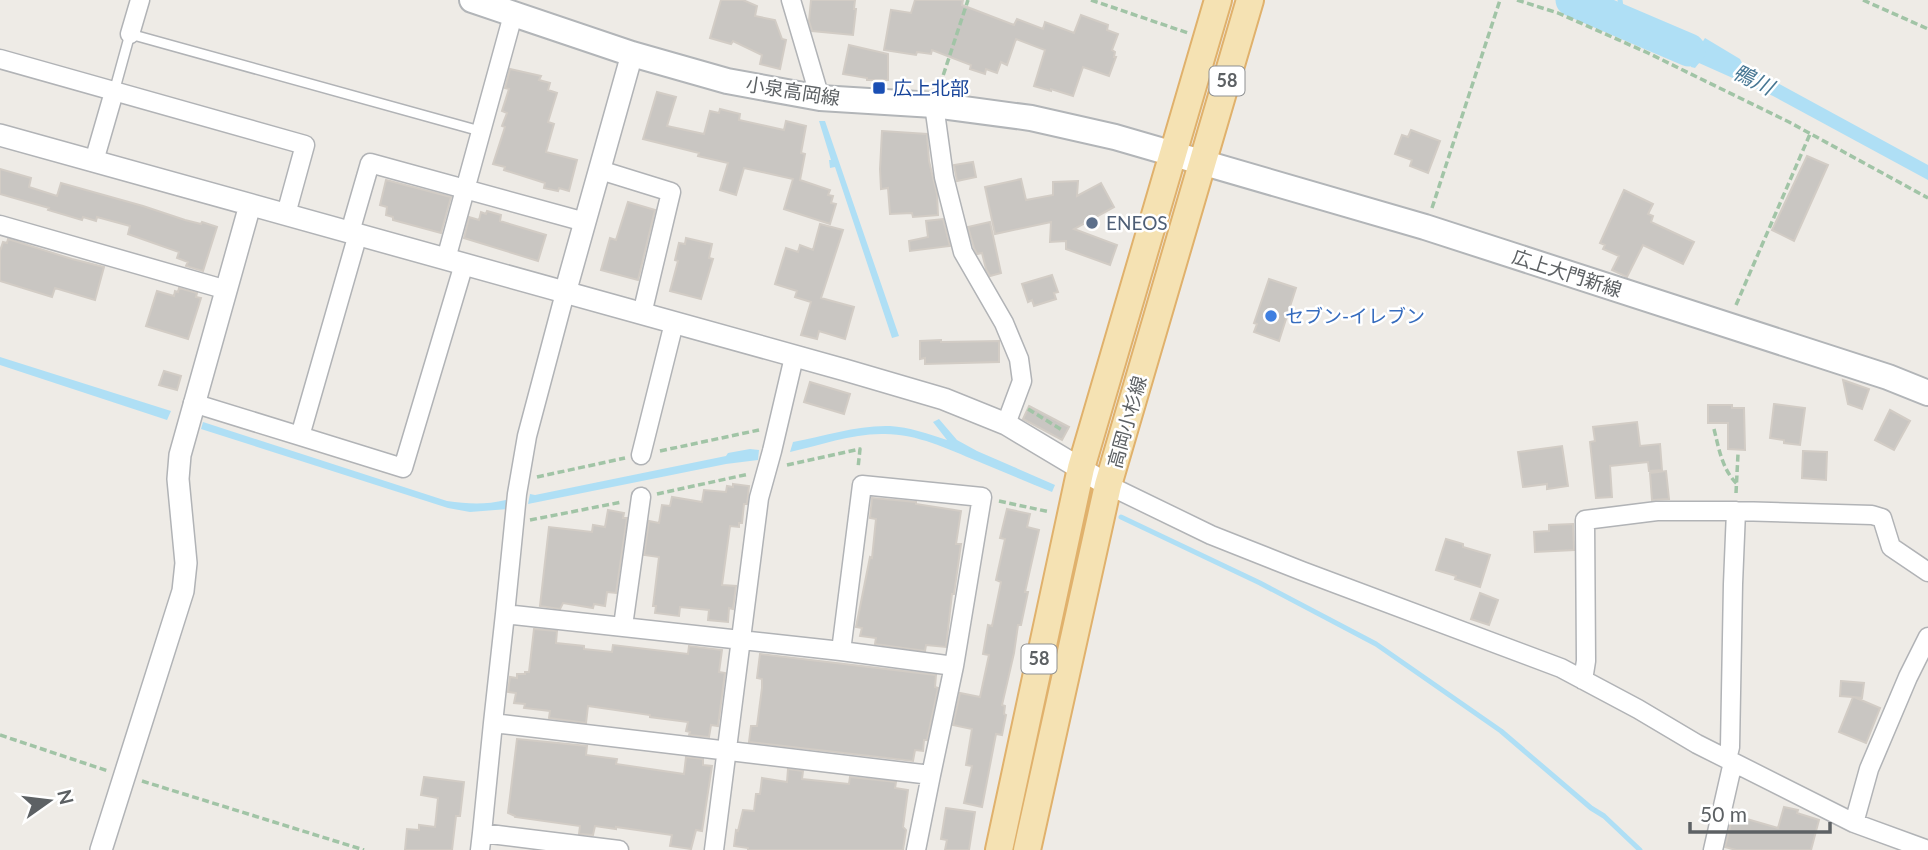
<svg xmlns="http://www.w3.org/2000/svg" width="1928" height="850" font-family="Lato,'Noto Sans JP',sans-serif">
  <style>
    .water { fill: #afdff5 }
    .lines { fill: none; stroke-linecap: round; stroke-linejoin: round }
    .stream { stroke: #afdff5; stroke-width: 5 }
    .river { stroke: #afdff5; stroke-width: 33 }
    .building { fill: #c9c6c2; stroke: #d2ccc5; stroke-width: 2 }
    .service-casing { stroke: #b1b3b6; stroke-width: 12 }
    .minor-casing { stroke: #b1b3b6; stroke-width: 21 }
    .tertiary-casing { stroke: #b1b3b6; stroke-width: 24 }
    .secondary-casing { stroke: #b2b5b8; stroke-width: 28 }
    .primary-casing { stroke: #e0b16c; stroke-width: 30 }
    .path { stroke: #a1c4a6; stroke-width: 3.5; stroke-dasharray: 7 3.5; stroke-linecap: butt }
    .service { stroke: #fff; stroke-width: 9 }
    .minor { stroke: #fff; stroke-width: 18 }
    .tertiary { stroke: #fff; stroke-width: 21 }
    .secondary { stroke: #fff; stroke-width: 24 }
    .primary { stroke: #f5e2b3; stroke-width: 26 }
    .transit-dot { fill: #1a4fb4; stroke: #fff; stroke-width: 2.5 }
    .service-dot { fill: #5c6f8a; stroke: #fff; stroke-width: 2.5 }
    .shop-dot { fill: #3f7fe0; stroke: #fff; stroke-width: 2.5 }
    .labels { text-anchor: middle; stroke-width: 5; stroke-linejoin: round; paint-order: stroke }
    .shield { fill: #fff; stroke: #8e9092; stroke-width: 2 }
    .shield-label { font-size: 18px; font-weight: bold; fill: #5d6164 }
    .transit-label { font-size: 19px; fill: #164399; stroke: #fff; text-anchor: start }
    .street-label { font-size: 19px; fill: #5d6164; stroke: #fff }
    .service-label { font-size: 19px; fill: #4e5e75; stroke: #fff; text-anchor: start }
    .shop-label { font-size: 19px; fill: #366cbe; stroke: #fff; text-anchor: start }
    .water-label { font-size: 21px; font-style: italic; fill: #477794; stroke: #fff }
  </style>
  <rect width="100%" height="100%" fill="#eeebe6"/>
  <!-- water -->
  <path class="water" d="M1653,24L1700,46L1705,38L1740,59L1742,63L1759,73L1928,165V180L1773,96L1699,63L1695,68L1691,67L1692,61L1646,40Z
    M819,121H825L899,336L892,338L835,167L830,168L829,160H831Z
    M0,357L171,411L167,420L0,365Z
    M939,419L957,440L977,451L1055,485L1052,492C1027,482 1002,471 977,461C948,449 917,434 885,434C853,433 821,445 790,452L793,442C824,436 858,425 890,426C909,427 929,434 947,440L933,422Z
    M203,422L447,501C468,504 485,505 506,500L508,509L470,512L448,508L201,429Z
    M750,449L759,450L758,460L726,464L528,504L530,494L535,495L726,456L728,453Z"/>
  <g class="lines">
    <!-- stream -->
    <path class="stream" d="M1620,0L1623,20
      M1121,517L1260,583L1376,644L1501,731L1591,808L1604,816L1640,850"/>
    <!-- river -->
    <path class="river" d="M1572,0L1689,50"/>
  </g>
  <!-- building -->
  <path class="building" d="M721,0H743L757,6L755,16L775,20L782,39L786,40L780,69L760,64L762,55L733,41L731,44L710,38Z
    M811,0H855L854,9H856L853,35L812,31L809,21Z
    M915,0H963L962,5L1014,25L1017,19L1043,29L1045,22L1074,33L1081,15L1108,25L1107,30L1118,34L1112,50L1115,52L1114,57H1116L1109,76L1083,67L1073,96L1051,89V91L1034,86L1045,50L1016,39L1007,65L1001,62L997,73L986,69L985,74L970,69L971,65L932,50L931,54L917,52L916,55L884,50L891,10L911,13Z
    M849,45L888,54V80H867V78L843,74Z
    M510,69L541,76L539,80L550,83L548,90L557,93L548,122L554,124L546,152L577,160L569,191L559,188L558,191L544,188L545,183L504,170L505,167L493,164L505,127L502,126L507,113L502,111L509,89L505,88Z
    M657,92L676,97L667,126L704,134L710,111L719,113L720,109L740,114L739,120L784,130L786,121L806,126L801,153L805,154L800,180L830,190L828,195L833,196L831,203L836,204L830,224L784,209L793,179L744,168L736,195L720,190L728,163L698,156L699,153L643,139Z
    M1411,130L1440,141L1428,173L1410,166L1412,160L1395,154L1402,135L1408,137Z
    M882,131L927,134L929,161L937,194L938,215L913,217L912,213L890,214L888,188L881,189L880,169Z
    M1807,156L1828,165L1794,241L1772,230Z
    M973,162L976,177L957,181L954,165Z
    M0,169L31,178L29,187L57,196L61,183L143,206L185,220L201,224L202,222L217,227L203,271L186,266L188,262L177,258L179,252L128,234L130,226L97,217L96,221L83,217L82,220L48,210L49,208L0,194Z
    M1021,179L1026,200L1053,195V182L1078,181L1077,196L1101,183L1114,207L1074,229L1117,245L1110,265L1066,249V241L1050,242L1051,222L995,234L985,187Z
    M386,180L451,197L441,233L393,220V217L386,215L387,207L380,205Z
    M1624,190L1653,204L1648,214L1653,216L1651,222L1694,242L1683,264L1643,245L1627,277L1612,270L1619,256L1603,249L1605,245L1600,243Z
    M628,202L655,210L638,280L601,270L610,238L616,240Z
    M487,211L501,215L500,221L546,235L538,261L464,238L469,217L479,220L481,212L486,214Z
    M943,219L950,246L910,251L909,241L928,237L926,221Z
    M990,222L1001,273L990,276L986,269L982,253L977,254L974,248L968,227Z
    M820,224L843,230L821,298L854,307L845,339L819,331L817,339L801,335L811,302L795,297L797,291L775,284L786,248L798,252L800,245L813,250Z
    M686,238L712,244L709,258L713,259L701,299L670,291L678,261L675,260L679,243L685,244Z
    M8,239L72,259L104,267L95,300L55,288L52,297L0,281V251L3,242L7,243Z
    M1052,275L1058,292L1054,293L1056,299L1034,306L1032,300L1028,302L1022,284Z
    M1269,279L1296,288L1279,341L1254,332L1257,324L1254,323Z
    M179,288L197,293L196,297L201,298L188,339L146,326L157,291L174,296L175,291L178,292Z
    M941,340V342L999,341V362L925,364V358L920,359V341Z
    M164,371L181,376L177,390L159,385Z
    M1843,380L1869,389L1862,409L1848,404Z
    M810,382L850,394L844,414L804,402Z
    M1774,404L1805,408L1800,445L1784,443V440L1770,438Z
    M1708,405H1732V408H1744L1745,450L1728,449V423H1708Z
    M1029,406L1069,427L1062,440L1023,419Z
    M1890,410L1910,421L1894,450L1875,440Z
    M1637,422L1640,446L1660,444L1662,470L1649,471L1648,462L1610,466L1612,497L1596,498L1590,442L1595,441L1593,427Z
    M1562,446L1568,486L1547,489V484L1523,487L1518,452Z
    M1803,451L1827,452L1826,480L1802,478Z
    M1666,471L1669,499L1652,500L1650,473Z
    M733,484L749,486L747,504H744L742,523H739V527L730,526L722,585L736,586L733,609L729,608L728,622L708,620L709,610L680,607L679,616L655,613L656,606H653L659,557L644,555L649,521L659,523L662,505L670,506L672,497L702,502L704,490L726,492L727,486L733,487Z
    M872,498L916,502V504L961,511L956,544H961L954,594H952L946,647L926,645L925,651L875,644L876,638L860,636L862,628L856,627L870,557L872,558L876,519L870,518Z
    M1007,509L1030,514L1027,527L1039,530L1025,592H1028L1021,625H1018L1014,653L1002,705L1005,706L1004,714L1006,715L1002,735L996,734L982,807L964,803L972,766L966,765L972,729L953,725L960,693L980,697L989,655L983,654L988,625L992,626L1001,582L996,580L1005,539L1000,538Z
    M608,510L624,513L623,518H627L616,593L607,592L605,606L594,604L593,608L563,603L560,609L540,606L549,527L592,532L593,525L605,527Z
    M1573,524L1574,550L1535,552L1534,532L1549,531V525Z
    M1446,539L1463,544V547L1490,555L1480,587L1455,579L1456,576L1436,570Z
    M1480,593L1498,600L1489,625L1471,619Z
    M534,629L557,631L556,643L584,646V649L612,652L613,645L688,654L689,646L722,650L719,672L725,673L718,726L711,725L709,737L689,735L690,732L686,731L688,722L650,717V715L588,706L586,723L549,718L550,711L524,708L525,704L514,703L516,693L508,692L510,677L517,678V674H525V672H529Z
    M760,654L936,675L935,687L938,688L927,740H924L923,751L915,750L913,761L749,742L751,726H757L762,688V679L757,678Z
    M1841,681L1864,683L1862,698L1854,697L1880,708L1866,743L1839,732L1853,697L1840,696Z
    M517,739L587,746L586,755L617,759L616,764L684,774L686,757L703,759V765L712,766L702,831L696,830L691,849L670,846L672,835L616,827V829L595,826L593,835L579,834L580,826L515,817V816L508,813Z
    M788,769L803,771L802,779L849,784L850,777L896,782L895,788L908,790L903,827L906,830L903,850H748V848L734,846L736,830L738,831L743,810L754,811L756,794H760L762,778L787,782Z
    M424,777L464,782L460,816H456L452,850H405L407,829L419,830V825L435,827L438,798L421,795Z
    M1784,807L1798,810L1797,813L1819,820L1811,850H1736L1725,847L1733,815L1778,828Z
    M946,808L975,812L969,850H945L947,840L941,839Z"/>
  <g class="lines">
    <!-- service casing -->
    <g class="service-casing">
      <path id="service" d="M114,92L130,34L480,131"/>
    </g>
    <!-- minor casing -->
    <g class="minor-casing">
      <path id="minor" d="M791,0L820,98
        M130,34L140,0
        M0,59L305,145L286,214
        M934,105L944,177L963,252L1004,323L1019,359L1022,381L1006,424
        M94,161L114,92
        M600,170L671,192L642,314
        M0,225L227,290
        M350,232L370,163L585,222
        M358,234L300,436L403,468L464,264
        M446,259L513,15
        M193,403L300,436
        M641,455L674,323
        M862,485L982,497L954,666L841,651Z
        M1108,485L1211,535L1302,571L1561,668L1638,709L1697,744L1854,823L1928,850
        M505,614L517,494L527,436L565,293
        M623,626L641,497
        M1583,680L1586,661L1585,520L1657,511H1736L1872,515L1882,518L1891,547L1928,572
        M493,723L505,614L841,651
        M1727,759L1730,747L1733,584L1736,511
        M1854,823L1869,769L1908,677L1928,637
        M482,833L493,723L931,775L954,666
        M480,850L482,833L619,850
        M714,850L759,498L772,451L794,357
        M916,850L931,775
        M1713,850L1733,762"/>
    </g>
    <!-- tertiary casing -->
    <g class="tertiary-casing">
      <path id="tertiary" d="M0,135L845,370L944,399L1006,424L1108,485
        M565,293L632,54
        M101,850L183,591L186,563L178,479L180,455L250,205"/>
    </g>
    <!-- secondary casing -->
    <g class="secondary-casing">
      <path id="secondary" d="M472,0L632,54L727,81L820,98L934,105L1031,118L1115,137L1425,227L1888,377L1928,393"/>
    </g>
    <!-- primary casing -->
    <g class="primary-casing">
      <path id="primary" d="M999,850L1081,468L1218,0
        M1027,850L1108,485L1250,0"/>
    </g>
    <!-- path -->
    <path class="path" d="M1091,0L1188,33
      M1517,0L1558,13L1648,53L1789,122L1928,198
      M1863,0L1928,29
      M940,85L968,0
      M1432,208L1500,0
      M1736,305L1810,134
      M1028,409L1062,430
      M1714,429C1719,449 1722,469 1737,484
      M660,451L759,430
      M787,465L860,449L858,468
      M537,477L625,458
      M1736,493L1738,454
      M657,494L749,474
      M999,501L1050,512
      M530,520L622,502
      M0,735L108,771
      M142,781L364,850"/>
    <!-- service -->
    <use href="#service" class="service"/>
    <!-- minor -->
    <use href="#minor" class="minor"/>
    <!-- tertiary -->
    <use href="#tertiary" class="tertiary"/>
    <!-- secondary -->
    <use href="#secondary" class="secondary"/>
    <!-- primary -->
    <use href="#primary" class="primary"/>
  </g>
  <!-- markers -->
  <rect class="transit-dot" x="872" y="81" width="14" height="14" rx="3.5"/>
  <circle class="service-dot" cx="1092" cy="223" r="7"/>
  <circle class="shop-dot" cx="1271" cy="316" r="7"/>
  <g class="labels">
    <!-- shield labels -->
    <g class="shield">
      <rect x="1209.5" y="66.5" width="35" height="29" rx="5"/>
      <rect x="1021.5" y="644.5" width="35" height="29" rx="5"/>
    </g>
    <g class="shield-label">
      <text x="1227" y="87">58</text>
      <text x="1039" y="665">58</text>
    </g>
    <!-- transit labels -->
    <g class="transit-label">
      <text x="893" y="95">広上北部</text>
    </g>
    <!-- street labels -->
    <g class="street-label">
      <text transform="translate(793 91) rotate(9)" y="7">小泉高岡線</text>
      <text transform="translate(1567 273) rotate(18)" y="7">広上大門新線</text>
      <text transform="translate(1127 422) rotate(-74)" y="7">高岡小杉線</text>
    </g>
    <!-- service labels -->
    <g class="service-label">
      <text x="1106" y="230">ENEOS</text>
    </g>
    <!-- shop labels -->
    <g class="shop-label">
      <text x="1285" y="323">セブン-イレブン</text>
    </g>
    <!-- water labels -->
    <g class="water-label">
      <text transform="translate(1753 80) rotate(26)" y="7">鴨川</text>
    </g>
  </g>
  <!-- north arrow -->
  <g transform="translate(49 801) rotate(76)" stroke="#ffffff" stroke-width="5" paint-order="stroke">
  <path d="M0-5L12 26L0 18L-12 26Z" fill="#5d6164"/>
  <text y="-10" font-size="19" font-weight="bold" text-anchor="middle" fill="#5d6164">N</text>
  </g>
  <!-- scale -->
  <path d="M1690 822v10h140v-10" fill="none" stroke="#5d6164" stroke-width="3.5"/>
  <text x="1700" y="822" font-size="21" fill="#5d6164" stroke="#ffffff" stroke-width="5" paint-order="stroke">50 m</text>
</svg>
